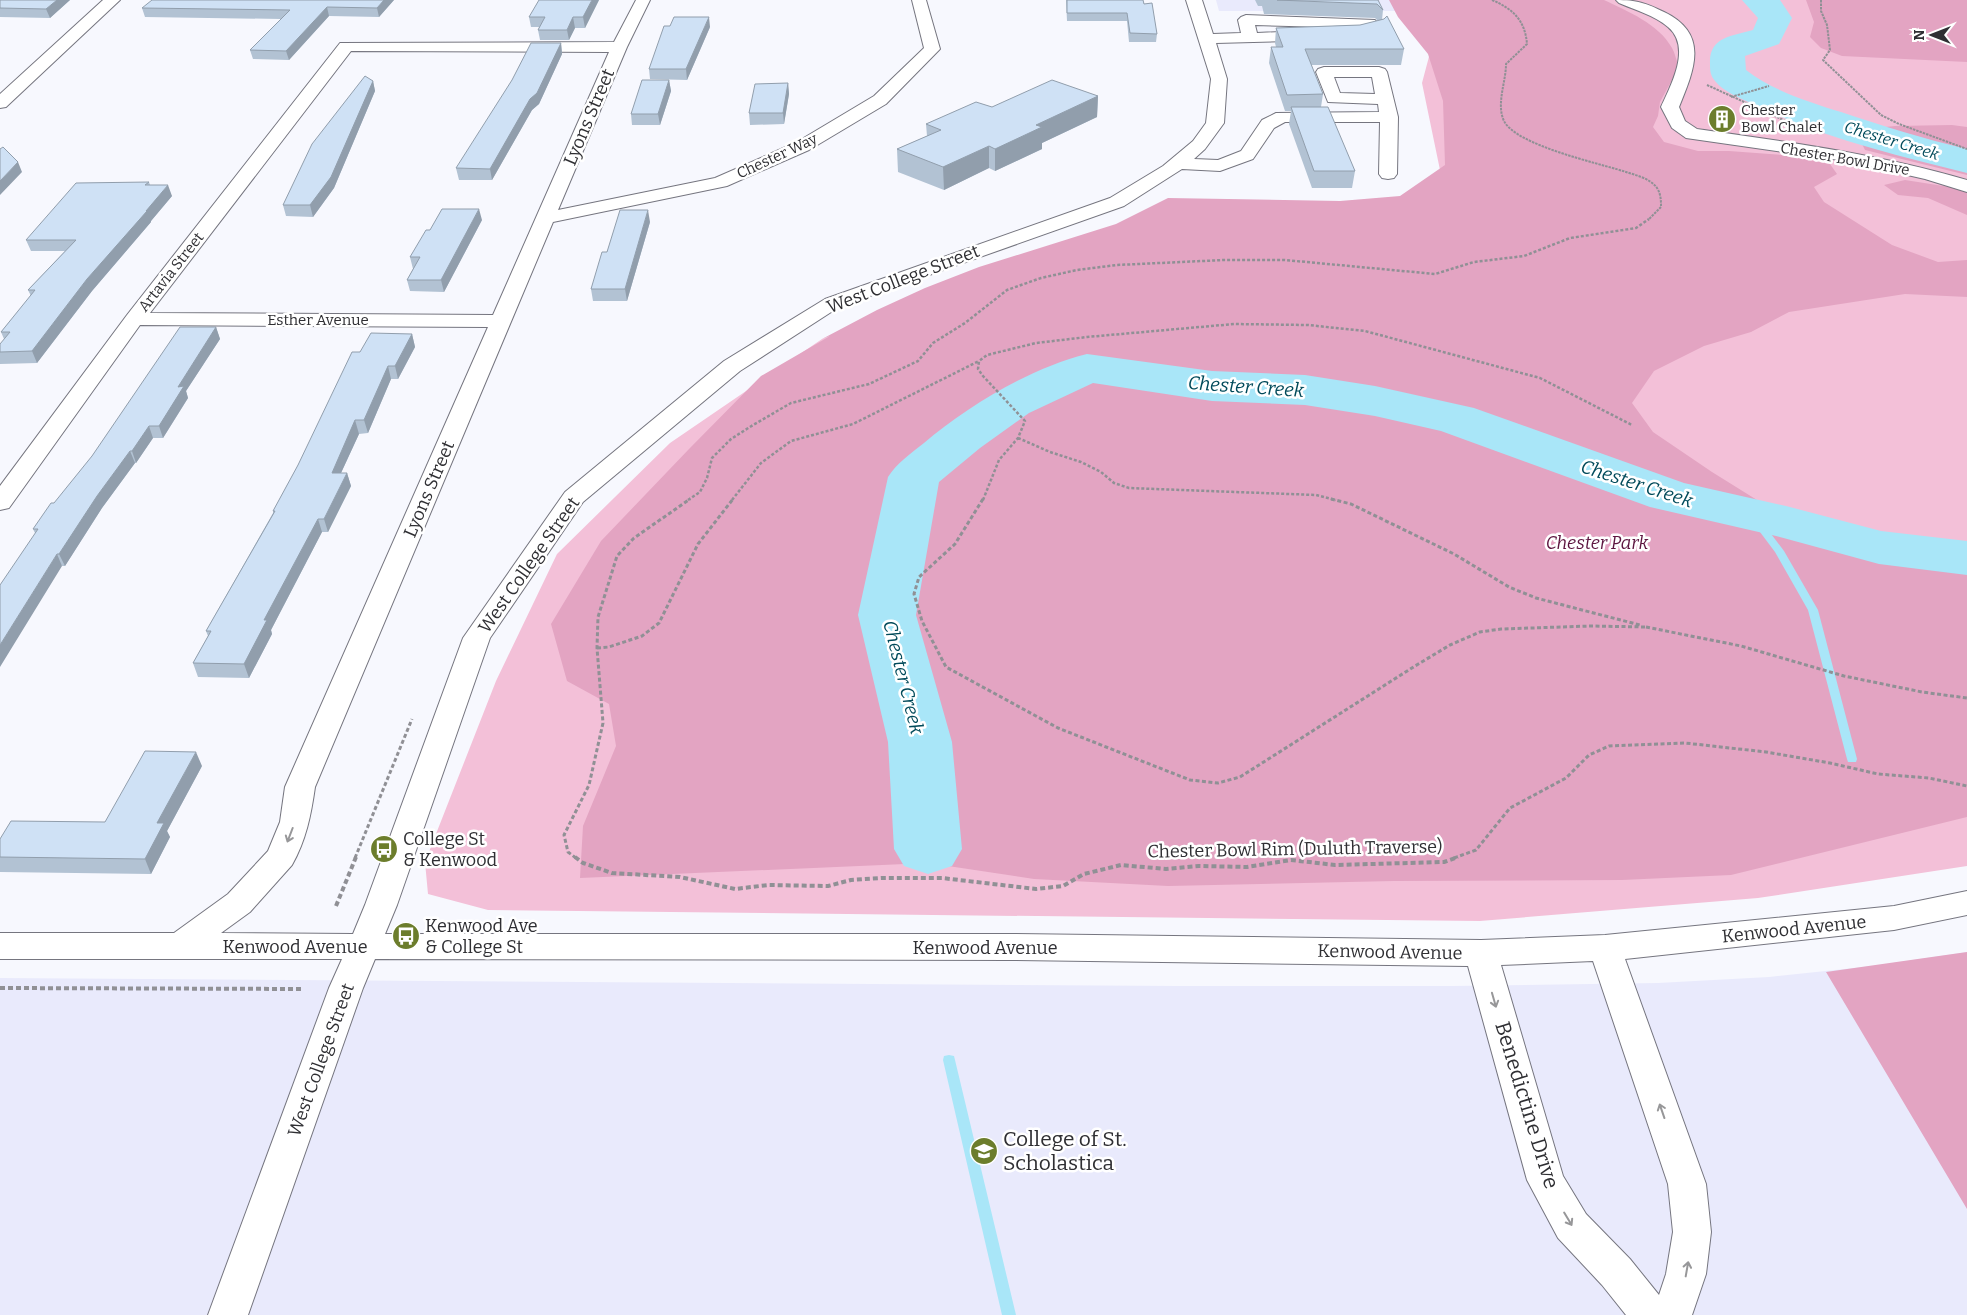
<svg xmlns="http://www.w3.org/2000/svg" width="1967" height="1315" font-family="Bitter,serif">
  <style>
    .built { fill: #e9eafc }
    .green { fill: #f3c0d8 }
    .forest { fill: #e3a4c2 }
    .lines { fill: none; stroke-linecap: round; stroke-linejoin: round }
    .stream { fill: #a9e6f8; fill-rule: evenodd }
    .river { fill: #a9e6f8; fill-rule: evenodd }
    .minor-casing { stroke: #75757f; stroke-width: 2 }
    .path-far3 { stroke: #909095; stroke-width: 2; stroke-dasharray: 2.5 1; stroke-linecap: butt }
    .path-far2 { stroke: #909095; stroke-width: 2.5; stroke-dasharray: 3 2; stroke-linecap: butt }
    .path-far1 { stroke: #909095; stroke-width: 3; stroke-dasharray: 4 2.5; stroke-linecap: butt }
    .path { stroke: #909095; stroke-width: 4; stroke-dasharray: 5 3; stroke-linecap: butt }
    .minor { fill: #fff; fill-rule: evenodd }
    .wall { fill: #b2c2d3 }
    .shaded-wall { fill: #919eac }
    .building { fill: #cfe1f5; stroke: #919eac }
    .oneway { stroke: #979799 }
    .labels { text-anchor: middle; stroke-width: 5; stroke-linejoin: round; paint-order: stroke }
    .far-poi-label { font-size: 15px; fill: #2f2f33; stroke: #fff; text-anchor: start }
    .far-street-label { font-size: 15px; fill: #2f2f33; stroke: #fff }
    .far-water-label { font-size: 16px; font-style: italic; fill: #004a5a; stroke: #fff }
    .street-label { font-size: 18px; fill: #2f2f33; stroke: #fff }
    .park-label { font-size: 18px; font-style: italic; fill: #5d1540; stroke: #fff }
    .poi-label { font-size: 18px; fill: #2f2f33; stroke: #fff; text-anchor: start }
    .water-label { font-size: 19px; font-style: italic; fill: #004a5a; stroke: #fff }
    .near-street-label { font-size: 21px; fill: #2f2f33; stroke: #fff }
    .near-poi-label { font-size: 21px; fill: #2f2f33; stroke: #fff; text-anchor: start }
  </style>
  <rect width="100%" height="100%" fill="#f7f8fe"/>
  <!-- built -->
  <path class="built" d="M1216,0H1415L1422,11H1219Z
    M1967,952V1315H0V978L1179,986H1452L1658,983L1769,977L1873,966Z"/>
  <!-- green -->
  <path class="green" d="M1415,0H1967V866L1758,898L1480,921L488,910L428,894L425,862L496,681L557,554L670,443L822,339L968,282L1405,229L1440,170L1422,83L1435,34Z"/>
  <!-- forest -->
  <path class="forest" d="M1389,0H1604C1627,11 1659,24 1672,48C1675,53 1676,60 1679,67L1660,102L1658,116L1653,127L1664,142L1698,151H1729L1783,155L1830,164L1837,174L1814,187L1824,202L1892,245L1938,262L1967,260V297L1905,294L1789,312L1751,332L1704,346L1654,371L1632,403L1653,432L1712,472L1757,500L1847,539L1948,548L1967,545V817L1731,875L1622,880L1394,881L1168,886L1034,879L928,863L580,878L583,826L616,746L609,704L567,681L551,624L601,541L689,449L761,376L830,336L822,339L877,310L925,288L979,267L1116,224L1168,198L1340,201L1400,196L1445,165L1443,101L1428,54L1398,17Z
    M1806,0H1967V62L1842,56L1821,48L1810,37L1814,22Z
    M1952,125L1967,127V175L1865,150L1861,142L1866,129L1895,126Z
    M1905,180L1950,187L1967,192V215L1928,198L1898,195L1884,185Z
    M1967,952V1209L1826,972Z"/>
  <g class="lines">
    <!-- stream -->
    <path class="stream" d="M1753,513L1756,514L1784,551L1818,610L1857,759L1856,762H1848L1847,759L1808,610L1775,552L1748,516Z
      M949,1055L954,1056L955,1060L1016,1315H1002L943,1060L944,1056Z"/>
    <!-- river -->
    <path class="river" d="M1742,0H1780L1792,18L1779,44L1745,56L1746,70C1773,91 1809,102 1841,112C1883,126 1924,139 1967,149V173C1895,155 1820,137 1753,104C1740,98 1724,92 1715,81C1710,75 1710,70 1710,63C1709,37 1732,36 1753,30L1758,18Z
      M1087,354L1212,371L1305,375L1375,386L1474,408L1684,483L1786,506L1881,531L1967,541V575L1879,564L1776,536L1650,507L1441,431L1375,416L1305,405L1212,401L1093,383L1029,413L980,448L939,482L916,615L952,742L962,849L952,866L928,874L904,866L894,849L888,742L858,615L888,477C897,463 910,454 924,443C968,406 1030,368 1087,354Z"/>
    <!-- minor casing -->
    <g class="minor-casing">
      <path id="minor" d="M103,0H120L6,107L0,108V94Z
        M636,0H650L627,47L558,210L715,178L797,142L874,96L924,48L912,0H926L940,49L886,104L809,150L727,186L553,222L315,787C311,815 306,840 292,865L250,912L221,933L353,934L365,905L463,638L565,492L724,361L825,299L1110,198L1163,166L1193,141L1206,123L1211,79L1186,0H1202L1213,34L1241,33L1238,20L1241,17L1246,15L1375,20L1383,30L1381,33L1358,39L1216,43L1227,79L1224,123L1205,149L1194,159L1218,160L1241,151L1262,120L1276,113L1379,112L1378,104L1328,102L1316,72L1318,69L1324,67H1379L1385,69L1387,72L1398,117L1397,174L1394,178L1388,179L1382,178L1379,174L1380,122H1285L1274,128L1253,159L1220,171L1182,169L1124,206L839,307L740,371L583,502L490,638L397,905L385,934H1014L1481,940L1605,935L1894,906L1967,891V915L1894,930L1625,959L1706,1184L1711,1232L1706,1274L1692,1315H1626L1602,1285L1558,1238L1527,1180L1468,966L1014,960L375,959L363,988L248,1315H208L329,988L342,959H0V933H174L228,894L268,851L280,822L285,787L488,327L140,325L9,508L0,510V486L127,315L340,43L614,42ZM1255,25L1365,28L1257,33ZM351,51L609,52L493,315L150,313ZM1334,77H1372L1375,94L1340,93ZM1593,961L1668,1184L1673,1232L1666,1274L1659,1295L1630,1259L1586,1214L1563,1176L1501,965Z
        M1616,0C1637,0 1646,3 1664,12C1710,34 1694,70 1679,107L1685,121L1697,129C1788,142 1879,154 1967,180V192L1925,179L1846,161L1686,138L1672,128L1661,107C1671,85 1692,47 1668,27C1654,15 1635,10 1619,3Z"/>
    </g>
    <!-- path-far3 -->
    <path class="path-far3" d="M1492,0C1513,9 1525,20 1527,44L1506,64C1506,82 1496,104 1504,121C1516,145 1597,163 1623,171C1635,175 1650,178 1657,188C1661,194 1661,201 1661,207L1648,220
      M1821,0V11L1827,25L1830,50L1823,60L1881,115L1899,124L1967,149
      M1707,85L1790,123
      M1731,97L1769,86"/>
    <!-- path-far2 -->
    <path class="path-far2" d="M1018,438L1050,452L1081,462L1101,472L1114,483L1129,488L1316,495L1336,500
      M688,500L700,492L707,478L712,458L731,439L753,425L791,403L869,384L918,361L933,343L965,323L1007,290L1041,278L1077,270L1117,265L1224,260H1285L1435,274L1474,262L1524,256L1570,238L1636,228L1649,219
      M732,500L761,463L791,441L853,424L979,361
      M983,500L999,460L1018,438L1025,421L983,376L978,369L979,361L987,355L1036,343L1087,337L1234,324L1308,325L1365,331L1540,378L1632,425"/>
    <!-- path-far1 -->
    <path class="path-far1" d="M983,499L955,544L919,577L914,594L922,621L946,667L1058,728L1190,780L1218,783L1240,777L1415,666L1450,645L1480,632L1501,629L1591,626L1647,627
      M1331,499L1351,504L1454,554L1509,587L1536,598L1640,625
      M1646,627L1741,646L1844,676L1922,692L1967,698
      M597,648L609,647L642,636L659,623L698,544L733,499
      M355,858L412,719
      M576,858L568,852L564,835L589,785L603,723L597,648L598,617L617,556L634,538L690,499
      M1454,858L1476,850L1510,808L1566,778L1589,755L1609,746L1685,743L1766,752L1830,763L1878,774L1929,778L1967,786"/>
    <!-- path -->
    <path class="path" d="M575,857L583,863L612,873L680,877L735,889L768,885L828,886L851,880L881,878H942L1036,889L1063,886L1084,874L1121,865L1166,869L1199,866L1247,867L1291,860L1335,865L1444,862L1458,857
      M336,906L356,857
      M0,988L303,989"/>
    <!-- minor -->
    <use href="#minor" class="minor"/>
  </g>
  <!-- wall -->
  <path class="wall" d="M0,0H70L50,18L0,17Z
    M394,0L379,17L329,16L289,60L253,59L250,50L281,19L145,17L142,8Z
    M599,0L585,28H575L569,40H540L538,30L539,27H531L529,17Z
    M1066,0H1143L1144,4L1157,34L1156,42H1129L1127,21H1067Z
    M1255,0H1378L1383,10L1382,20L1404,49L1401,65H1311L1323,94L1321,107L1355,171L1352,188H1312L1289,124L1291,111H1285L1269,63L1271,47H1276L1275,43L1276,28L1360,25L1378,21L1375,18L1264,14L1262,6H1258Z
    M710,27L687,80L650,79L649,69Z
    M561,43L562,54L539,104L532,110L492,180H459L456,168Z
    M669,80L671,91L660,125H632L631,114Z
    M373,81L375,91L334,188L313,217L286,216L283,205Z
    M788,83L789,94L784,124L750,125L749,113Z
    M1098,96L1097,117L1042,143V149L995,171L989,168L944,190L898,172L897,149L927,136L926,124L992,107Z
    M149,182L150,185L172,196L151,221V222L92,291L37,363L0,364V352L4,339L1,332L31,296L28,290L65,251H31L26,240Z
    M482,220L444,292L410,291L407,280L413,269L410,257L430,230Z
    M650,222L627,301H593L591,289L607,252Z
    M216,327L220,339L186,391L188,398L163,438H153L136,463H135L102,508L65,566H62L35,533L33,529Z
    M412,334L415,347L398,379H391L368,433L359,434L341,473H347L351,486L328,532H322L271,630L272,634L249,678L198,677L193,663L208,636L206,631L273,513V511L360,352Z
    M202,766L167,831L170,837L151,874L0,872V839L105,822Z"/>
  <!-- shaded-wall -->
  <path class="shaded-wall" d="M57,0H70L50,18L46,9Z
    M384,0H394L379,17L377,8Z
    M592,0H599L585,28L583,17Z
    M327,7L329,16L289,60L286,51Z
    M573,17L575,28L569,40L567,30Z
    M709,17L710,27L687,80L686,69Z
    M561,43L562,54L539,104L532,110L492,180L490,169Z
    M669,80L671,91L660,125L658,114Z
    M373,81L375,91L334,188L313,217L310,205Z
    M788,83L789,94L784,124L783,113Z
    M1098,96L1097,117L1042,143V149L995,171V149L1036,125Z
    M989,146V168L944,190L943,167Z
    M18,162L22,172L0,195V181Z
    M168,185L172,196L151,221V222L92,291L37,363L32,351L87,279Z
    M479,209L482,220L444,292L441,280Z
    M648,210L650,222L627,301L625,289Z
    M216,327L220,339L186,391L188,398L163,438L159,426L178,387Z
    M412,334L415,347L398,379L395,366Z
    M388,366L391,379L368,433L364,420Z
    M355,420L359,434L335,486L332,473Z
    M149,426L153,438L136,463L132,451Z
    M130,451L135,463L102,508L65,566L59,554L97,496Z
    M347,473L351,486L328,532L324,519Z
    M318,519L322,532L271,630L272,634L249,678L244,664L264,620Z
    M57,554L62,566L0,667V645Z
    M196,752L202,766L167,831L170,837L151,874L145,859L157,823Z"/>
  <!-- building -->
  <path class="building" d="M0,0H57L46,9L0,8Z
    M152,0H384L377,8L327,7L286,51L250,50L290,10L142,8Z
    M539,0H592L583,17H573L567,30H538L545,17H529Z
    M1067,0H1143L1144,4L1152,3L1157,34L1130,33L1127,13H1067Z
    M1277,0H1378L1383,10L1377,4Z
    M1387,16L1404,49H1305L1323,94L1287,95L1271,47H1283L1276,28L1360,25L1384,19Z
    M674,17H709L686,69H649L664,26H670Z
    M531,43H561L537,93L530,99L490,169L456,168L512,80Z
    M365,76L373,81L331,177L310,205H283L312,144Z
    M642,80H669L658,114H631Z
    M1052,80L1098,96L1036,125L1042,127L995,149L989,146L943,167L897,149L941,130L926,124L976,102L992,107Z
    M788,83L783,113H749L755,84Z
    M1291,107H1328L1355,171H1314Z
    M3,147L18,162L0,181V149Z
    M149,182L145,185H168L146,211H147L87,279L32,351L0,352V344L10,332H1L35,290H28L76,240H26L76,183Z
    M442,209H479L441,280H407L420,257H410L426,230H430Z
    M620,210H648L625,289H591L602,252H607Z
    M180,327H216L178,387L184,386L159,426H149L132,451H130L97,496L59,554H57L0,645V585L38,529H33L51,503H54L92,456Z
    M371,333L412,334L395,366H388L364,420H355L332,473H347L324,519H318L264,620H267L244,664L193,663L211,631H206L275,511H273L298,465L352,352H360Z
    M145,751L196,752L157,823H164L145,859L0,857V839L11,821L105,822Z"/>
  <!-- one-way arrows -->
  <defs><path id="oneway-shaft" d="M-6 0H5M1.5-3L5.5 0L1.5 3" fill="none" stroke-width="1.6" stroke-linecap="round" stroke-linejoin="round" transform="scale(1.25)"/></defs>
  <g class="oneway">
    <use href="#oneway-shaft" transform="translate(290 835) rotate(111)"/>
    <use href="#oneway-shaft" transform="translate(1494 1000) rotate(74)"/>
    <use href="#oneway-shaft" transform="translate(1662 1111) rotate(-109)"/>
    <use href="#oneway-shaft" transform="translate(1568 1219) rotate(59)"/>
    <use href="#oneway-shaft" transform="translate(1687 1269) rotate(-80)"/>
  </g>
  <!-- icons -->
  <defs>
    <g id="building-disc" transform="scale(1.4375)"><circle r="9.5" fill="#6c7d2c" stroke="#fff"/><path d="M-4-6H4V6H1V3H-1V6H-4ZM-2.5-4.3h1.7v1.8h-1.7ZM.8-4.3h1.7v1.8H.8ZM-2.5-1h1.7V.8h-1.7ZM.8-1h1.7V.8H.8Z" fill="#fff"/></g>
    <g id="bus-disc" transform="scale(1.4375)"><circle r="9.5" fill="#6c7d2c" stroke="#fff"/><path d="M-5-6H5V4H4V6H2V4H-2V6H-4V4H-5ZM-3.5-4V0h7V-4ZM-3.5 1.2v1.5H-2V1.2ZM2 1.2v1.5H3.5V1.2Z" fill="#fff"/></g>
    <g id="university-disc" transform="scale(1.4375)"><circle r="9.5" fill="#6c7d2c" stroke="#fff"/><path d="M0-5L7-2L0 1L-7-2ZM-4 1L0 2.5L4 1V4Q0 6-4 4Z" fill="#fff"/></g>
  </defs>
  <g fill-rule="evenodd">
    <use href="#building-disc" x="1722" y="119"/>
    <use href="#bus-disc" x="384" y="849"/>
    <use href="#bus-disc" x="406" y="936"/>
    <use href="#university-disc" x="984" y="1151"/>
  </g>
  <g class="labels">
    <!-- far-poi labels -->
    <g class="far-poi-label">
      <text x="1741" y="115">Chester<tspan x="1741" dy="17">Bowl Chalet</tspan></text>
    </g>
    <!-- far-street labels -->
    <g class="far-street-label">
      <text transform="translate(777 156) rotate(-25)" y="5">Chester Way</text>
      <text transform="translate(1845 159) rotate(10)" y="5">Chester Bowl Drive</text>
      <text transform="translate(171 272) rotate(-52)" y="5">Artavia Street</text>
      <text x="318" y="325">Esther Avenue</text>
    </g>
    <!-- far-water labels -->
    <g class="far-water-label">
      <text transform="translate(1892 140) rotate(17)" y="6">Chester Creek</text>
    </g>
    <!-- street labels -->
    <g class="street-label">
      <text transform="translate(589 117) rotate(-67)" y="6">Lyons Street</text>
      <text transform="translate(903 279) rotate(-21)" y="6">West College Street</text>
      <text transform="translate(429 489) rotate(-67)" y="6">Lyons Street</text>
      <text transform="translate(529 565) rotate(-55)" y="6">West College Street</text>
      <text transform="translate(1295 849) rotate(-1)" y="6">Chester Bowl Rim (Duluth Traverse)</text>
      <text transform="translate(1794 929) rotate(-6)" y="6">Kenwood Avenue</text>
      <text x="295" y="953">Kenwood Avenue</text>
      <text x="985" y="954">Kenwood Avenue</text>
      <text transform="translate(1390 952) rotate(1)" y="6">Kenwood Avenue</text>
      <text transform="translate(321 1060) rotate(-70)" y="6">West College Street</text>
    </g>
    <!-- park labels -->
    <g class="park-label">
      <text x="1597" y="549">Chester Park</text>
    </g>
    <!-- poi labels -->
    <g class="poi-label">
      <text x="403" y="845">College St<tspan x="403" dy="21">&amp; Kenwood</tspan></text>
      <text x="425" y="932">Kenwood Ave<tspan x="425" dy="21">&amp; College St</tspan></text>
    </g>
    <!-- water labels -->
    <g class="water-label">
      <text transform="translate(1246 386) rotate(4)" y="7">Chester Creek</text>
      <text transform="translate(1637 483) rotate(18)" y="7">Chester Creek</text>
      <text transform="translate(904 677) rotate(76)" y="7">Chester Creek</text>
    </g>
    <!-- near-street labels -->
    <g class="near-street-label">
      <text transform="translate(1527 1105) rotate(73)" y="7">Benedictine Drive</text>
    </g>
    <!-- near-poi labels -->
    <g class="near-poi-label">
      <text x="1003" y="1146">College of St.<tspan x="1003" dy="24">Scholastica</tspan></text>
    </g>
  </g>
  <!-- north arrow -->
  <g transform="translate(1932 35) rotate(270)" stroke="#ffffff" stroke-width="4" paint-order="stroke">
  <path d="M0-4L9 19L0 12L-9 19Z" fill="#2f2f33"/>
  <text y="-8" font-size="14" font-weight="bold" text-anchor="middle" fill="#2f2f33">N</text>
  </g>
</svg>
